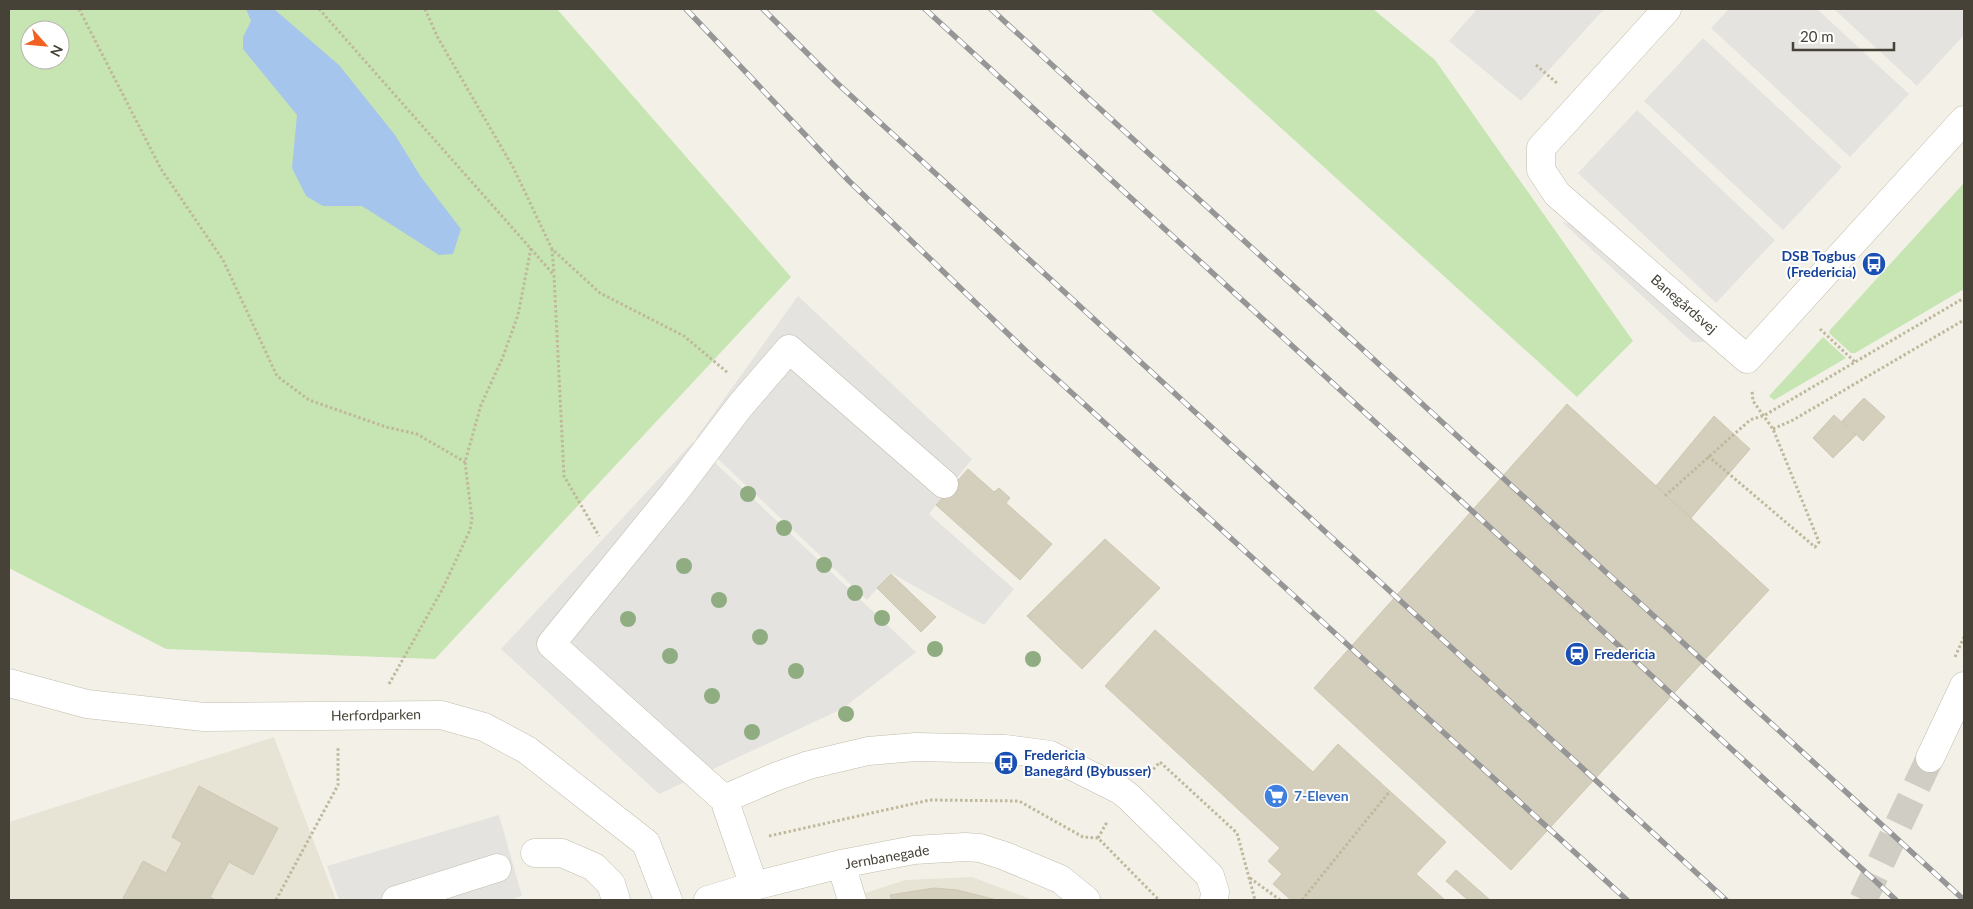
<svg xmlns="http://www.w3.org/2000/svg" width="1973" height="909" font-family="Lato,sans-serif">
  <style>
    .residential { fill: #e7e4d6 }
    .green { fill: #c6e5b2; fill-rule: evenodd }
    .parking { fill: #e4e3df }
    .water { fill: #a6c5ed }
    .building { fill: #d4cfbd; stroke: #cec7b1 }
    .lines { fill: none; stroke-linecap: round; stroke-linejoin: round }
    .minor-tunnel { stroke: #d0cec4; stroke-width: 28; stroke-dasharray: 28 14; stroke-linecap: butt }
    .minor-casing { stroke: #c1bdad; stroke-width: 29 }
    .path { stroke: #bfb89c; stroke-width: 3; stroke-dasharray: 2.5 2.5; stroke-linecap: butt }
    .minor { stroke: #fff; stroke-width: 28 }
    .rail-casing { stroke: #969696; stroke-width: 5.5 }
    .rail { stroke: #fff; stroke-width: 4; stroke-dasharray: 11; stroke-linecap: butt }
    .tree { fill: #8fad80 }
    .labels { text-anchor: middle; stroke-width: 4; stroke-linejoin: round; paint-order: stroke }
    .transit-label { font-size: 14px; font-weight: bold; fill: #164399; stroke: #fff; text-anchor: start }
    .street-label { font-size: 14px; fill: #464237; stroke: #fff }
    .shop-label { font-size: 14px; font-weight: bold; fill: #366cbe; stroke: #fff; text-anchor: start }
  </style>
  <rect width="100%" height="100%" fill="#f3f1e7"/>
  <!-- residential -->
  <path class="residential" d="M274,737L336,900H9V822Z
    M972,877L1033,900H844L905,880Z"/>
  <!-- green -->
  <path class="green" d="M9,9H557L791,277L435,659L166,649L9,568ZM30,30H60V60H30Z
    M1150,9H1373L1435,60L1633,341L1577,397Z
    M1964,183V289L1855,353H1851L1829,333L1830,330Z
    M1823,337L1846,358L1774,400L1769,396Z"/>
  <!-- parking -->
  <path class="parking" d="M1477,9H1604L1521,101L1449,41Z
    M1729,9H1817L1909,94L1850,157L1711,28Z
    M1834,9H1961L1964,12V35L1917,86Z
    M1703,38L1842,167L1783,230L1644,101Z
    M1637,110L1775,240L1716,303L1578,173Z
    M1562,222L1579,226L1709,342H1692Z
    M798,296L972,459L929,514L1014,589L984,625L891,573L867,600L696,438Z
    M693,442L916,652L842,709L659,794L501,649Z
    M499,815L522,896L511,900H339L327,866Z"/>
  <!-- water -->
  <path class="water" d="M246,9H274L339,65L395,135L421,177L461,229L453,254L439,255L362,206H323L306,196L292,168L297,115L243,49V37L251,21Z"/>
  <!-- building -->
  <path class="building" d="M1864,398L1885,417L1863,441L1842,421Z
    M1567,404L1769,590L1511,870L1314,688Z
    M1834,415L1856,435L1833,458L1813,438Z
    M1714,416L1750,449L1691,518L1656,486Z
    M968,469L994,492L999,488L1010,498L1006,503L1052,544L1020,580L936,505Z
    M1105,539L1160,588L1082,669L1027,616Z
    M891,574L936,617L921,632L877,588Z
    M1155,630L1313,772L1338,744L1446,842L1416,874L1445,900H1291L1273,884L1282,874L1268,861L1280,848L1105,686Z
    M199,786L278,828L253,875L229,862L210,897L216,900H122L143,861L166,873L182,843L172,837Z
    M1456,870L1490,900H1468L1446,881Z
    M934,888L957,890L997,900H892L890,895Z"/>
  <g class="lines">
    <!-- minor-tunnel -->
    <path class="minor-tunnel" d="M1863,900L1930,758"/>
    <!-- minor casing -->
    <g class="minor-casing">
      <path id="minor" d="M1667,9L1541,148V170L1557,194L1747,359L1964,120
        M9,683L87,704L204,717L441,715L484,727L527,750L646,843L668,900
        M1930,758L1964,686
        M724,799L775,777L809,765L868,751L916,747L1005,749L1050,755L1120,790L1129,797L1210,876L1215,892L1214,900
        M535,853H562L594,867L611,884L616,900
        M841,864L852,900
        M754,886L724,799L551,644L674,493L740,406L789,349L944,484
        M396,900L497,868
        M708,900L754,886L841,864L914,850L965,847L980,848L1005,856L1060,879L1086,900"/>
    </g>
    <!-- path -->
    <path class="path" d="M79,9L161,169L223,260L277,376L309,400L386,427L417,434L465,462
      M319,9L554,275L564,476L599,536
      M425,9L438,38L514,169L552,249L600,293L684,336L728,373
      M1536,65L1558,84
      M552,249L554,273
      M1820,329L1855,362
      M1773,429L1793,420L1964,320
      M1708,456L1815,547L1819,542L1773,429L1753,401L1752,390
      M1665,496L1750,420L1765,415L1964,298
      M1955,657L1964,637
      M389,684L442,590L470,530L472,519L465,462L481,405L502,359L518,315L531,248
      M1150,773L1160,762L1237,833L1255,900
      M769,836L930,800L1019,801L1083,837L1098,838L1159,900
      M1098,838L1107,822
      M1250,878L1280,900
      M276,900L338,785V746
      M1302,900L1390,791"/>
    <!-- minor -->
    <use href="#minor" class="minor"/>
    <!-- rail casing -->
    <g class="rail-casing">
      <path id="rail" d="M686,9L849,181L1026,351L1627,900
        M763,9L837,83L1726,900
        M925,9L1896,900
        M991,9L1964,900"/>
    </g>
    <!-- rail -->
    <use href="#rail" class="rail"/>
  </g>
  <!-- trees -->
  <g class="tree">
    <circle cx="748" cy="494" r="8"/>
    <circle cx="784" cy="528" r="8"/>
    <circle cx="824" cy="565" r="8"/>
    <circle cx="684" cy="566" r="8"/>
    <circle cx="855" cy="593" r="8"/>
    <circle cx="719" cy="600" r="8"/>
    <circle cx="882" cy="618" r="8"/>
    <circle cx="628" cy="619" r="8"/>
    <circle cx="760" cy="637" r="8"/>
    <circle cx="935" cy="649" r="8"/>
    <circle cx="670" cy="656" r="8"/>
    <circle cx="1033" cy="659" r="8"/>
    <circle cx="796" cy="671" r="8"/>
    <circle cx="712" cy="696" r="8"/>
    <circle cx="846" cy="714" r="8"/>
    <circle cx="752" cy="732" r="8"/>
  </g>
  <!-- icons -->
  <defs>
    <g id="bus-disc" transform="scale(1.25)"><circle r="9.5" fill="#1a4fb4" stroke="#fff"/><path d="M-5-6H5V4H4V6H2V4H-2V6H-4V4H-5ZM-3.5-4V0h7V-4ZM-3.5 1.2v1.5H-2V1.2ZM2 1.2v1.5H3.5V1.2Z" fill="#fff"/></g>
    <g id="station-disc" transform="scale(1.25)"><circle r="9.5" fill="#1a4fb4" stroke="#fff"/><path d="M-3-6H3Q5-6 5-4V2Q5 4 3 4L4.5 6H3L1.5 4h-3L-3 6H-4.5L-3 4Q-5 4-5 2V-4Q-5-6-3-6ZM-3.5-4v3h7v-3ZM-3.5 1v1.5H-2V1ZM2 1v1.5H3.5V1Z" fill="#fff"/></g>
    <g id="supermarket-disc" transform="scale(1.25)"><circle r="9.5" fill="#3f7fe0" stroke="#fff"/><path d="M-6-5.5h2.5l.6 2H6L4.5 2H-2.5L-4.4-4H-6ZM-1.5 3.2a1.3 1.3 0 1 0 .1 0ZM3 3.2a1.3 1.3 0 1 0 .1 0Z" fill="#fff"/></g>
  </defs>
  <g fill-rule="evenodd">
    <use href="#bus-disc" x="1874" y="264"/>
    <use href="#station-disc" x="1577" y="654"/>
    <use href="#bus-disc" x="1006" y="763"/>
    <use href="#supermarket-disc" x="1276" y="796"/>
  </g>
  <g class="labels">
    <!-- transit labels -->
    <g class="transit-label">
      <text x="1856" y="261" text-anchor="end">DSB Togbus<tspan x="1856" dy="16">(Fredericia)</tspan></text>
      <text x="1594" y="659">Fredericia</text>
      <text x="1024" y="760">Fredericia<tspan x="1024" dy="16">Banegård (Bybusser)</tspan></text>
    </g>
    <!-- street labels -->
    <g class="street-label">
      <text transform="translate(1684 304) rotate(41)" y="5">Banegårdsvej</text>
      <text transform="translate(376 715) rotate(-1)" y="5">Herfordparken</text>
      <text transform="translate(887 857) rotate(-10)" y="5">Jernbanegade</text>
    </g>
    <!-- shop labels -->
    <g class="shop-label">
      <text x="1294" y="801">7-Eleven</text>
    </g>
  </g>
  <!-- border -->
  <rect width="1973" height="909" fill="none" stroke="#464237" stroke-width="20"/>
  <!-- north arrow -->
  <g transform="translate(45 45) rotate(117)"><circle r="24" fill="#ffffff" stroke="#b5b3af"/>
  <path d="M0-4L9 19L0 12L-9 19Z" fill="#f06122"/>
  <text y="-8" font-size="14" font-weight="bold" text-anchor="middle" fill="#464237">N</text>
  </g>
  <!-- scale -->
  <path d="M1793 42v8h101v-8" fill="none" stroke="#464237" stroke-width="2.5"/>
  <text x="1800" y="42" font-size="15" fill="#464237" stroke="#ffffff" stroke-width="4" paint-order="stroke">20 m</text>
</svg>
